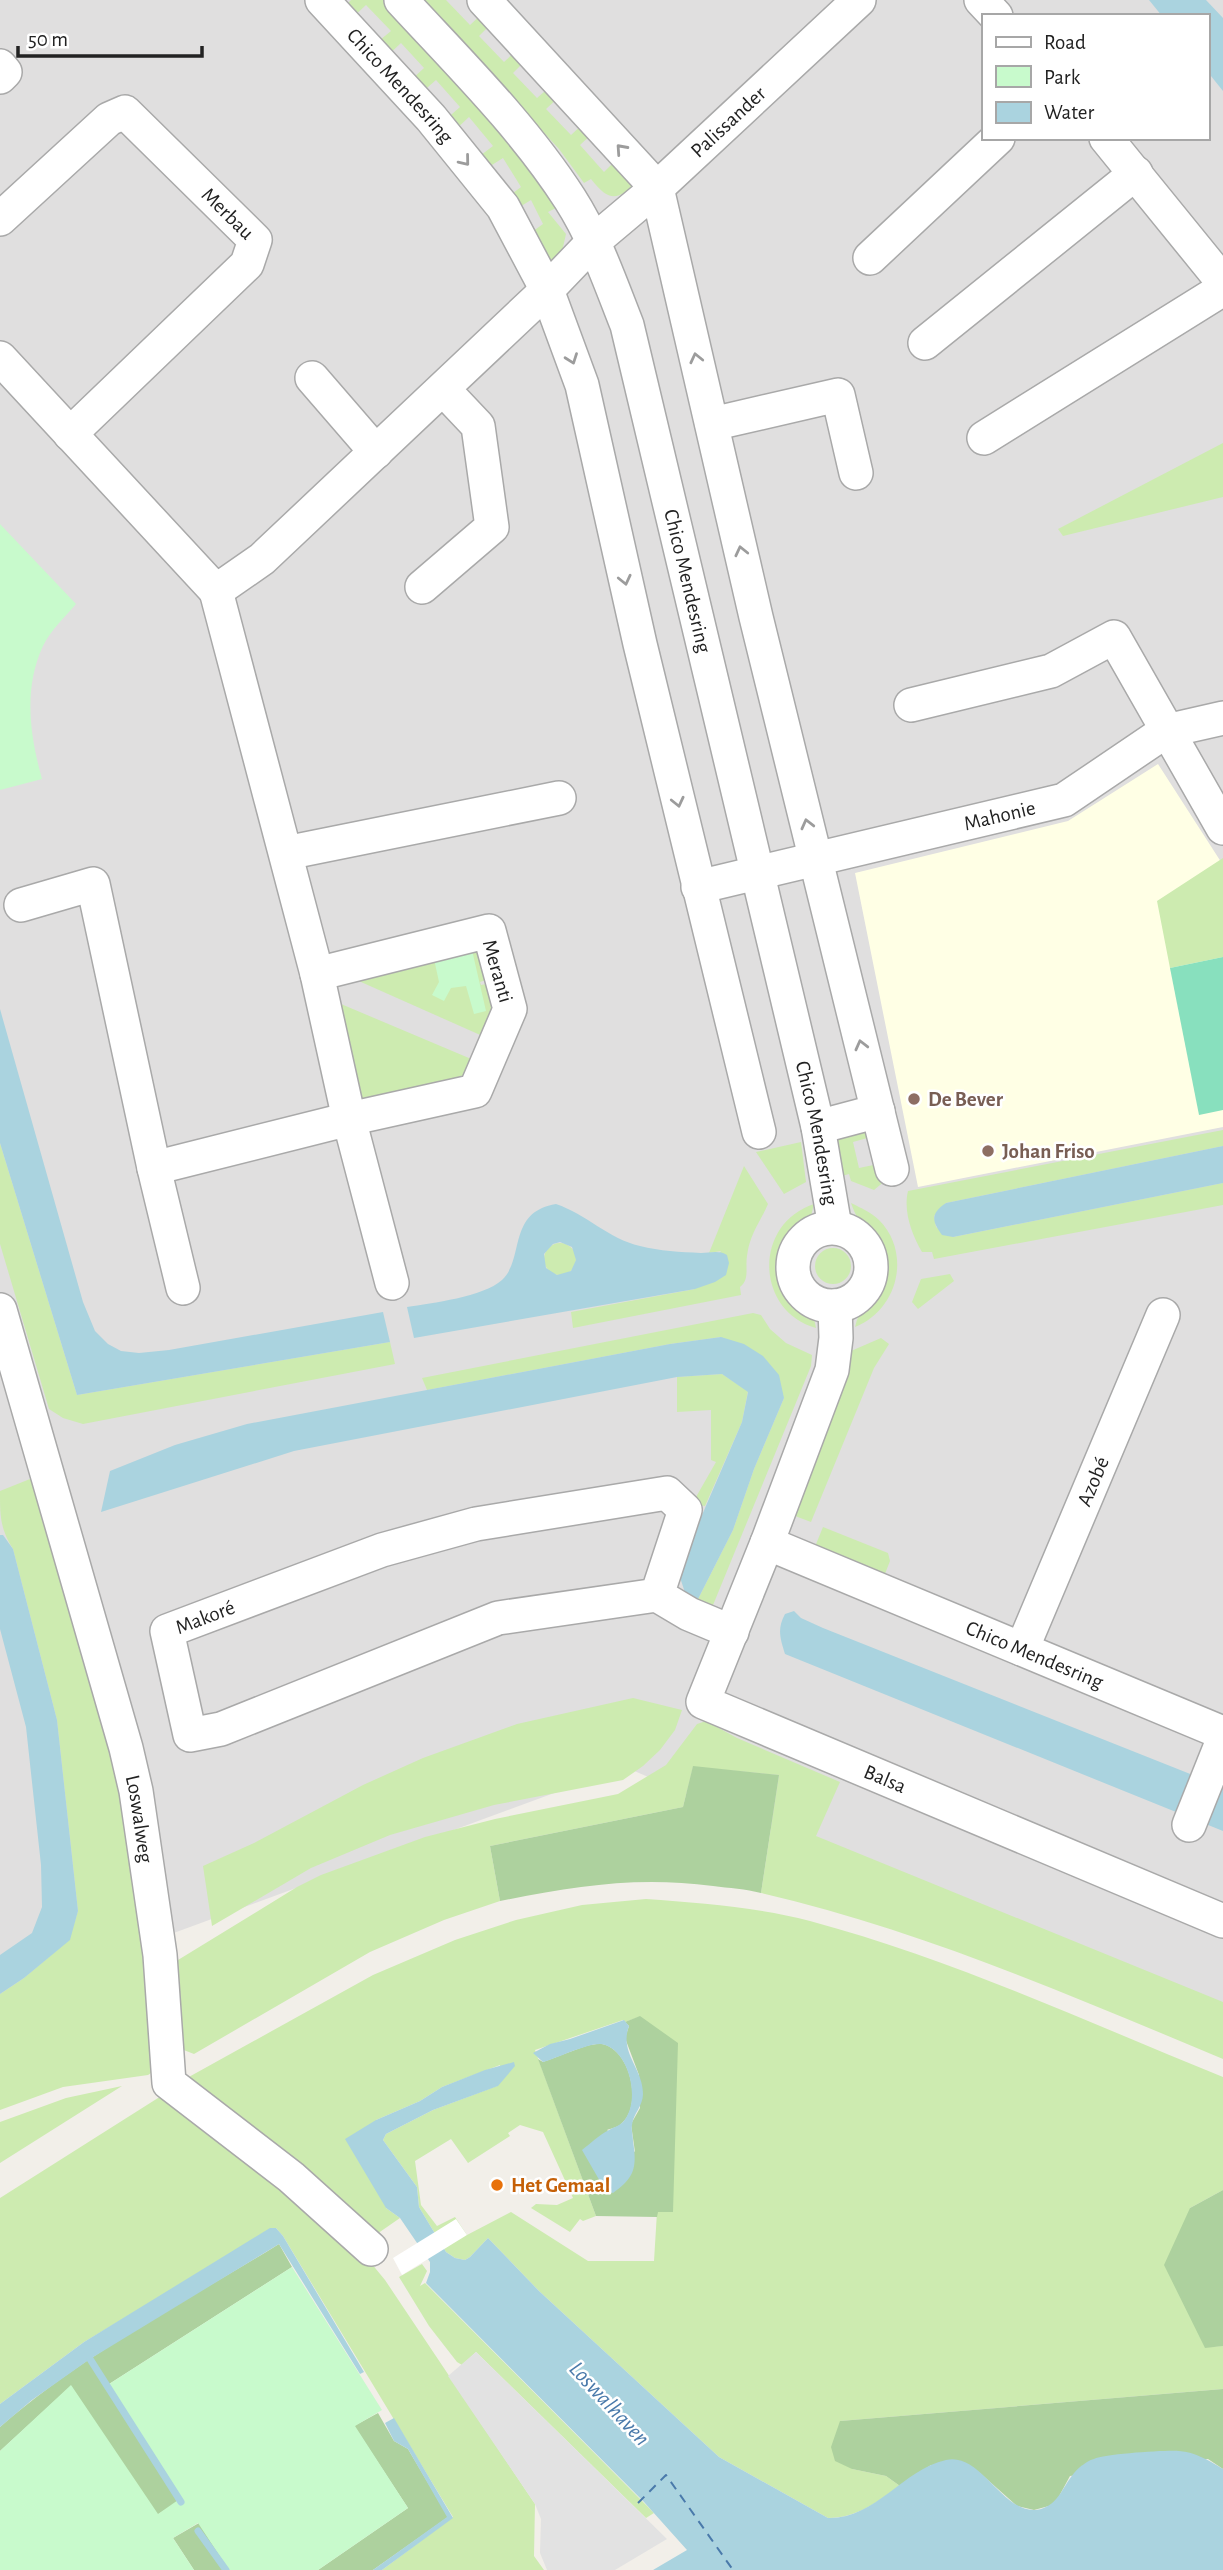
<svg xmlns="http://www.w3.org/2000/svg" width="1223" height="2570" font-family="'Alegreya Sans',sans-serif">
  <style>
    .residential { fill: #e0dfdf; fill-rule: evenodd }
    .education { fill: #ffffe5 }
    .grass { fill: #cdebb0; fill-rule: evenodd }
    .forest { fill: #add19e }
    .park { fill: #c8facc }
    .pitch { fill: #88e0be }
    .parking { fill: #e2e2e2 }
    .water { fill: #aad3df; fill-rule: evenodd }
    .pier { fill: #fff }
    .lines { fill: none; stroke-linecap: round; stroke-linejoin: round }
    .stream { stroke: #aad3df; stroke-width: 7 }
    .ferry { stroke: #4a7aab; stroke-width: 2; stroke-dasharray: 9 7; stroke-linecap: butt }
    .minor-casing { stroke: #a9a9a9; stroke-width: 36 }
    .minor { stroke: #fff; stroke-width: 33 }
    .oneway { stroke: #9c9c9c }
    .education-dot { fill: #8d6e63; stroke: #fff; stroke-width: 2.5 }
    .food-dot { fill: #e8710a; stroke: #fff; stroke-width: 2.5 }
    .labels { text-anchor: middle; stroke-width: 5; stroke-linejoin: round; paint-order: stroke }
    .street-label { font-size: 21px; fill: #222; stroke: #fff }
    .education-label { font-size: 21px; font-weight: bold; fill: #785e54; stroke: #fff; text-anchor: start }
    .food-label { font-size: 21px; font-weight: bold; fill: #c56008; stroke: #fff; text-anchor: start }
    .water-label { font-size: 23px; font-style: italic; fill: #4a7aab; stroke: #fff }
  </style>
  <rect width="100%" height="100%" fill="#f2efe9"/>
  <!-- residential -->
  <path class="residential" d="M0,0H1223V2023L625,1767L122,1952L0,2084ZM983,16H1207V138H983Z"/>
  <!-- education -->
  <path class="education" d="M1158,764L1223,865V1127L918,1187L855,873L1068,821Z"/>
  <!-- grass -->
  <path class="grass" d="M351,0H385L525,160L556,208L548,212L566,234L561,256L547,269L529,234L543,224L531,200L513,211L505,199L521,187L503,158L484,170L477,158L493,146L469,117L453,132L444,121L460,107L436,80L420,94L410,81L424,68L401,43L385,58L374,45L391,31L366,5L350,20L341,10Z
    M421,0H446L470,25L484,12L493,22L479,36L504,62L518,49L527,59L513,73L537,98L552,85L561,95L546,109L571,135L585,122L594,132L580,145L604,172L618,158L639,182C617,200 610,203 591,179L584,183L559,149Z
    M1223,443V497L1063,536L1058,529Z
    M1223,858V957L1170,968L1157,901Z
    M472,944L484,951L489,979L480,982L481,985L491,983L497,1008L487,1038L352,978Z
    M341,1004L476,1061L466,1083L363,1108L337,1017Z
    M868,1123L871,1137L853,1142L859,1168L883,1163L886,1180L874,1190L851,1181L849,1174L842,1176L834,1135Z
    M1223,1130V1146L946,1203L934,1216L936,1227L953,1237L1223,1183V1205L934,1259L932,1252H922C912,1235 903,1211 908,1191Z
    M801,1142L806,1182L784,1194L756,1152Z
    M0,1143L77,1395L390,1342L395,1364L83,1424L63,1418L49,1409L0,1244Z
    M744,1166L768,1204C760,1223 750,1233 747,1256C745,1268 750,1279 740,1287L741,1295L573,1328L571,1312L695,1289L721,1251L709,1253Z
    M851,1203C861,1208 871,1212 879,1220C912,1253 898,1310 855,1327C859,1309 871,1297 876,1281C886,1250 860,1231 851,1203Z
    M814,1204C812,1211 811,1219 807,1226C800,1237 790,1244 787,1259C782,1289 813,1301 816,1328C755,1311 753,1224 814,1204Z
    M544 1259a16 16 0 1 1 32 0a16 16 0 1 1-32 0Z
    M815 1266a18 18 0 1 1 36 0a18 18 0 1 1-36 0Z
    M950,1274L954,1281L918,1309L912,1302L921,1279Z
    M753,1313L761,1315L770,1329L786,1343L812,1355L811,1366L711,1610L696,1603L733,1530L754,1469L784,1398L721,1337L670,1344L427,1390L422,1378Z
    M881,1338L889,1344L874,1368L811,1522L795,1516L841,1393L851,1351Z
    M722,1374L748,1391L742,1422L705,1506L692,1504L716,1462L711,1460V1410L677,1412V1377Z
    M45,1473L128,1798L157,2069L148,2075L63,2087L0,2110V1994L24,1978L69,1940L78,1911L57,1720L13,1549C0,1528 0,1516 0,1491Z
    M823,1527L888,1553L890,1561L883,1579L814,1549Z
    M633,1698L682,1710L675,1730L660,1750L643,1766L623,1780L494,1805L390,1835L311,1868L212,1926L203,1866L254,1843L363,1785L423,1758L517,1724Z
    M706,1721L737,1738L840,1782L816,1836L1223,2002V2059C1072,1996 921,1930 761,1893L779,1775L693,1767L683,1807L490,1846L500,1901L444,1920L370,1952L194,2054L176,2047L170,1971L178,1960L297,1887L321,1875L425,1837L495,1819L618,1794L666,1765L697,1724Z
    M646,1899C701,1903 756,1907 810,1921C952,1959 1087,2022 1223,2077V2190L1190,2208L1205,2347L1223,2346V2389L840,2421L852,2469L886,2476L900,2486C877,2502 857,2518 828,2518L719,2457L539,2291L488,2238L470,2257L465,2260L455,2258L446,2252L419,2207L417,2187L383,2140L386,2134L433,2110L497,2086L500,2065L442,2087L420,2101L376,2120L386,2208L400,2218L374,2236L187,2078L373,1975L455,1940L516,1920L582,1905ZM639,2017L672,2212H657L654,2261H588L511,2212L467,2235L455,2217L437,2226L421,2205L415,2161L451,2139L468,2163L510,2136L508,2133L520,2125L543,2132L573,2198L557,2205L536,2204L531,2208L570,2232L580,2219L583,2221L596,2216L535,2050L623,2020L625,2022Z
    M122,2086L0,2163V2122L66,2098Z
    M158,2098H170L362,2252L385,2280L535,2504L534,2556L544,2570H382L453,2517L283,2236L276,2228L84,2342L0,2404V2198Z
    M422,2264L427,2271L420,2286L425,2283L654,2513L646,2518L476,2352L462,2365L457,2362L429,2326L399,2277Z"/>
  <!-- forest -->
  <path class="forest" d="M693,1766L779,1775L761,1893C746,1889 729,1888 713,1886C636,1876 576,1886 500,1901L490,1846L683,1807Z
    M640,2016L678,2043L673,2212H658L657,2217L596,2216L538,2059L543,2062C557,2058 589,2042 602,2044C630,2049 643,2104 622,2123C619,2127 612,2128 607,2130L635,2152L631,2124L640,2108L639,2075L625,2038L629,2026L625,2022Z
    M1223,2190V2346L1205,2348L1164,2265L1190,2208Z
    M279,2244L292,2267L106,2386L182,2499L157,2515L71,2386L0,2451V2427C83,2354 185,2302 279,2244Z
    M1223,2389V2469L1208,2459L1070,2476L1057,2500L1049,2506L1034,2510L1017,2506L980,2473L931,2465L900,2486L886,2476L852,2469L835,2461L831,2447L840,2421Z
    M378,2413L394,2441L408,2449L448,2517L373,2570H318L408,2508L354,2426Z
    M199,2523L229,2570H194L173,2538Z"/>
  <!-- park -->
  <path class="park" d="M0,524L76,604C65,617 50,631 43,646C23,689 30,736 42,779L0,790Z
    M472,950L486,1011L474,1014L466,986L451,988L444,1001L432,995L439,982L434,959Z
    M292,2267L382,2410L355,2426L408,2508L318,2570H229L198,2523L173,2538L194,2570H0V2451L71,2385L158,2514L181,2498L106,2386Z"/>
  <!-- pitch -->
  <path class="pitch" d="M1223,957V1110L1199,1115L1170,968Z"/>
  <!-- parking -->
  <path class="parking" d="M476,2352L611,2484L667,2539L615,2570H547L540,2553L541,2519L535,2504L448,2376Z"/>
  <!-- water -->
  <path class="water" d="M1149,0H1206L1223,18V91L1207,71V16H1162Z
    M0,1009L83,1302L95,1331L108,1344L121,1351L139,1353L169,1350L383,1312L390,1342L77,1395L0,1143Z
    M1223,1146V1183L953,1237L942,1235C932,1221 930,1214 946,1203Z
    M556,1204C586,1214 609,1239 640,1246C660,1251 680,1252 701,1253C710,1253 719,1250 727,1255L729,1263L726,1275L715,1282L695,1289L414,1338L407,1307C432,1303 483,1297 502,1280C525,1259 507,1212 556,1204ZM560,1242L572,1247L576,1260L571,1271L557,1275L546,1268L544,1254L553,1244Z
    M721,1337L744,1344L763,1356L779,1375L784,1398L754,1469L733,1530L696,1603L687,1599L678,1571L742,1422L748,1392L722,1374L677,1377L294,1451L101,1512L110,1471L175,1445L247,1424L670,1344Z
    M0,1535H3L13,1549L57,1720L78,1911L70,1940L24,1978L0,1994V1955L32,1933L42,1907L41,1865L26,1727L0,1629Z
    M794,1611L801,1618L823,1628L1223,1787V1831L785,1654C780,1638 777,1629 785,1614Z
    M624,2020L629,2026C619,2053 643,2068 643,2094C643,2106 633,2114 632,2125C631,2129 633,2136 633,2141C637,2167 635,2178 613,2193L605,2190L582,2150C591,2143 599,2135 609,2130C614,2127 619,2126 623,2122C642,2101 629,2048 601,2044C588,2043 557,2058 543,2062L533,2053L550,2044L570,2039Z
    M514,2062L515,2066L498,2086L433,2110L386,2134L383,2140L417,2187L419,2207L446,2252L455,2258L465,2260L470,2257L488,2238L539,2291L719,2457L828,2518C876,2519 902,2470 946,2460C981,2452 1002,2513 1036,2510C1061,2507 1063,2481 1080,2467C1084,2464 1089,2460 1094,2459C1105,2454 1165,2450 1179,2451C1195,2452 1210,2461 1223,2469V2570H653L687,2550L644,2502L426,2283L430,2272V2262L400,2218L386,2208L345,2139L376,2120L420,2101L442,2087L485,2070Z
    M270,2228H276L283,2236L364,2372L360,2374L279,2244L90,2359L32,2400L0,2427V2404L84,2342Z
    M394,2418L453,2518L382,2570H373L447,2517L408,2449L394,2441L385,2423Z"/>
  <!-- pier -->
  <path class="pier" d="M456,2219L467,2235L402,2275L393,2258Z"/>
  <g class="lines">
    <!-- stream -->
    <path class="stream" d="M90,2359L181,2502
      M198,2531L226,2570"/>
    <!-- ferry -->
    <path class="ferry" d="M638,2503L666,2475L733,2570"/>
    <!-- minor casing -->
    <g class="minor-casing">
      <g id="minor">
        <path id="s1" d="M322,0L431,118L503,207L547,290L582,385L640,644L759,1132"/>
        <path id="s2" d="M401,0C460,64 523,126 570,199C595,238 610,282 627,325L818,1127L835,1227"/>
        <path d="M484,0L657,188L756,617L892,1169"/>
        <path d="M981,0L996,16"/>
        <path d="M0,66L5,72L0,77"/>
        <path d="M1106,138L1223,282"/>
        <path id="s3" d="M0,219L109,119L125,112L255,240L247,264L70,434"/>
        <path d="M870,258L998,138"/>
        <path d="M925,343L1136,173"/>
        <path id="s4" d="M0,358L216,591L262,559L547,290L594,241L657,188L859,0"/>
        <path d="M312,378L376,452"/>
        <path d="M712,424L838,395L856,473"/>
        <path d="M984,438L1223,289"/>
        <path d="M422,587L492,527L478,426L443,389"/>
        <path d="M216,591L317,974"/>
        <path d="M911,705L1051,671L1114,637L1223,828"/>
        <path d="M286,853L559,798"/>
        <path id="s5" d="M698,887L1064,800L1166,731L1223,718"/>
        <path d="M21,905L93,884L154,1168L183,1288"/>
        <path d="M489,931L510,1009L475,1091L349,1119L317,974Z"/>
        <path d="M818,1127L878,1111"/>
        <path d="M154,1168L349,1119L392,1283"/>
        <circle cx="832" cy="1267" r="39"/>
        <path id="s6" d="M835,1306L836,1338L832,1370L767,1543L1223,1733"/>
        <path id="s7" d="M0,1310L126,1748L136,1791L160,1955L169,2083L291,2177L371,2249"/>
        <path id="s8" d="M767,1543L703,1702L1223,1921"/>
        <path d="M657,1595L685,1510L667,1493L476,1524L382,1550L167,1631L190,1735L221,1729L498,1618L657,1595L689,1614L732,1632"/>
        <path id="s9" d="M1022,1649L1163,1315"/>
        <path d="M1189,1825L1223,1740"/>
      </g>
    </g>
    <!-- minor -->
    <use href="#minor" class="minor"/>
  </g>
  <!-- one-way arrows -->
  <defs><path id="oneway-chevron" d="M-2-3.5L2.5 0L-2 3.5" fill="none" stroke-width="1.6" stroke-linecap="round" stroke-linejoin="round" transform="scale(1.75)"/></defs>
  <g class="oneway">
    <use href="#oneway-chevron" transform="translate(621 149) rotate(-132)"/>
    <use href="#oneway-chevron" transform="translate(465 161) rotate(51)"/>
    <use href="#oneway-chevron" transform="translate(696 358) rotate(-103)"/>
    <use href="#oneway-chevron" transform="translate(572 359) rotate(70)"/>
    <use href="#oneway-chevron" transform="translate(741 551) rotate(-103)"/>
    <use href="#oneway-chevron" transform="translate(625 580) rotate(77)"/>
    <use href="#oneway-chevron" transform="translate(678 802) rotate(77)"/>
    <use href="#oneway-chevron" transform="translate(807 824) rotate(-104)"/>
    <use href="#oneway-chevron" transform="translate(861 1045) rotate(-104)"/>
  </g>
  <!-- markers -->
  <g class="education-dot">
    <circle cx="914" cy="1099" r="7"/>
    <circle cx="988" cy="1151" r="7"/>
  </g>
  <circle class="food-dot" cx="497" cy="2185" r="7"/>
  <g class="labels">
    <!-- street labels -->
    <g class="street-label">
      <text dy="7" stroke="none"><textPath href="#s1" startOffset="116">Chico Mendesring</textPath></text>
      <text dy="7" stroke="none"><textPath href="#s4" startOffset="1013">Palissander</textPath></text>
      <text dy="7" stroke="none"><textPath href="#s3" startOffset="310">Merbau</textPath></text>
      <text dy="7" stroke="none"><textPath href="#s2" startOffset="663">Chico Mendesring</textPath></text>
      <text dy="7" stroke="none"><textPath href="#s5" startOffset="310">Mahonie</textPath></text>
      <text transform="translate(498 971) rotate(74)" y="7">Meranti</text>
      <text dy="7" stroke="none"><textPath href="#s2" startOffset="1230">Chico Mendesring</textPath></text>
      <text dy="7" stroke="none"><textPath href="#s9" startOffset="182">Azobé</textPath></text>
      <text transform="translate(205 1617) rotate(-21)" y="7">Makoré</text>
      <text dy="7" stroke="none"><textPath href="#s6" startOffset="539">Chico Mendesring</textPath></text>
      <text dy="7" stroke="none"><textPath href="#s8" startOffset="369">Balsa</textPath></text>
      <text dy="7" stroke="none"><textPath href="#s7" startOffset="528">Loswalweg</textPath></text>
    </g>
    <!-- education labels -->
    <g class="education-label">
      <text x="928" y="1106">De Bever</text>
      <text x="1002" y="1158">Johan Friso</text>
    </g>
    <!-- food labels -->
    <g class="food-label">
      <text x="511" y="2192">Het Gemaal</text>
    </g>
    <!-- water labels -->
    <g class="water-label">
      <text transform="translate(610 2403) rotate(47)" y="8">Loswalhaven</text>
    </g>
  </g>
  <!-- legend -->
  <rect x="982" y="14" width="228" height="126" fill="#ffffff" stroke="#a7a7a7" stroke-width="2"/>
  <rect x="996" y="37" width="35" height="10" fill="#ffffff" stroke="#a7a7a7" stroke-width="2"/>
  <text x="1044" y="49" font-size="21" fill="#222222">Road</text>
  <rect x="996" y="66" width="35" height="21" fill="#c8facc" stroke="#a7a7a7" stroke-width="2"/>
  <text x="1044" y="84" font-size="21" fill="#222222">Park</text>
  <rect x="996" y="102" width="35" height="21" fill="#aad3df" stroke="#a7a7a7" stroke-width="2"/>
  <text x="1044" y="119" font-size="21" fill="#222222">Water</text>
  <!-- scale -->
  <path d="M18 46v10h184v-10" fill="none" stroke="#222222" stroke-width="3.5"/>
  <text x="28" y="46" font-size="21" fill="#222222" stroke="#ffffff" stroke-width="5" paint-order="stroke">50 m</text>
</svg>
